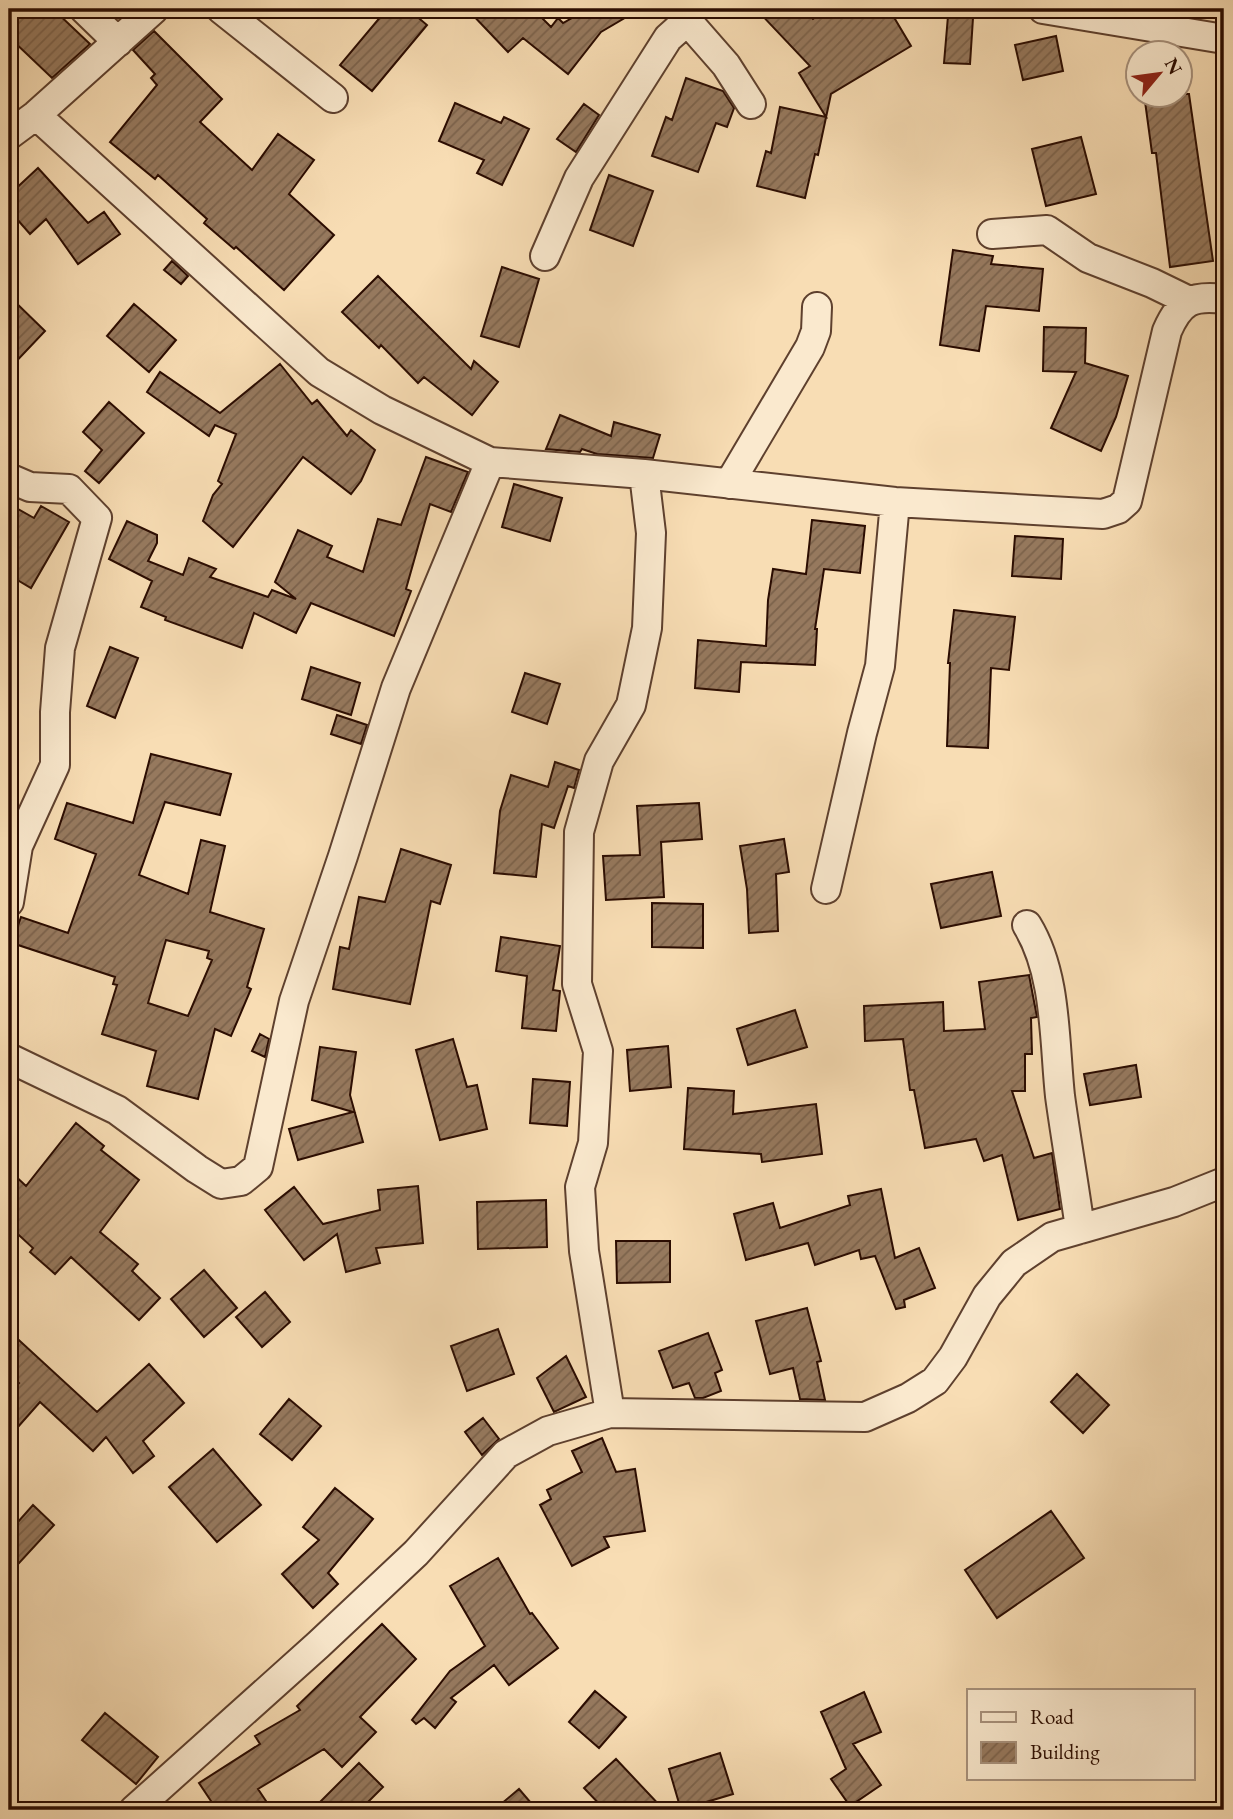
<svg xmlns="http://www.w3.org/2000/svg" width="1233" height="1819" font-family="'EB Garamond',serif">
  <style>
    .building { fill: url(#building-hatch); stroke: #2b0c01; stroke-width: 2; fill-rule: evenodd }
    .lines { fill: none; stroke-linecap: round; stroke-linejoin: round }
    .minor-casing { stroke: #5e402e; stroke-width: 32 }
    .minor { stroke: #fae9ce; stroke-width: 28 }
  </style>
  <defs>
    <pattern id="building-hatch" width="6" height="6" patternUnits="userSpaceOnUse" patternTransform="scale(1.75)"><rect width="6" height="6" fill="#96795e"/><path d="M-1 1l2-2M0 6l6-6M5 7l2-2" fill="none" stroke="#7b624b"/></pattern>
  </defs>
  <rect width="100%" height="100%" fill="#f8ddb4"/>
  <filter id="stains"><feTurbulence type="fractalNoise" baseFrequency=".00286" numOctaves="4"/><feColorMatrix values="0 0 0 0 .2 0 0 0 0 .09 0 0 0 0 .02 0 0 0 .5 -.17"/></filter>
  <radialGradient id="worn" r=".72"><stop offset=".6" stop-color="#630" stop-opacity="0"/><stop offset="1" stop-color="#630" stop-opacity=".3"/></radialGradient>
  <!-- building -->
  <path class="building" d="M17,9H53L90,44L52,78L9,37V18Z
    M387,9H408L427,25L372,91L340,65Z
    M467,9H533L551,27L558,18L563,23L588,9H640L601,32L568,74L523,38L508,52Z
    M756,9H803L813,19L826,9H889L911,46L831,94L818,155L815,154L805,198L757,186L766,151L771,153L780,107L826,117L799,73L810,66Z
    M948,16L973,18L970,64L944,63Z
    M154,31L222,99L200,122L252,170L278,134L314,160L289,194L334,235L284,290L236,247L234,249L204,223L207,219L158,175L155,179L110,142L157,85L151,78L155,74L133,50Z
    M1056,36L1063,71L1023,80L1015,45Z
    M686,78L723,91L734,108L727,127L716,123L698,172L652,156L666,117L672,120Z
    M1144,94H1189L1213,261L1170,267L1156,153H1152Z
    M455,103L501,123L504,117L529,129L502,185L477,173L484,160L439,141Z
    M584,104L599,115L576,152L557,139Z
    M1081,137L1096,194L1046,206L1032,149Z
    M38,168L88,223L104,212L120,234L78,264L46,219L30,234L9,210V195Z
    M609,175L653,191L633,246L590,230Z
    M953,250L993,256L991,264L1043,269L1039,311L986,306L979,351L940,345Z
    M172,261L188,276L181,284L164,270Z
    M502,267L539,279L519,347L481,336Z
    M378,276L471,369L474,361L498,382L472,415L424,377L418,383L381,345L379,348L342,312Z
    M9,296L45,331L9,369Z
    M134,304L176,340L149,372L107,336Z
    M1044,327L1086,328L1085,363L1128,376L1116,417L1101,451L1051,428L1076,372L1043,371Z
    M280,364L312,404L317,400L347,436L351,430L375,450L361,481L351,494L303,457L233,547L203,521L213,495L222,484L218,481L236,434L215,425L209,436L147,392L160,372L220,413Z
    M109,402L144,433L99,483L85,471L102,450L83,432Z
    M560,415L611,436L614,422L660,435L653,458L597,454L582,449L580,452L546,449Z
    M426,457L468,472L451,512L430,504L406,589L411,591L394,636L311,603L296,633L254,613L242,648L165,620L166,617L141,607L152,581L109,559L127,521L157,535V543L148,561L183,575L189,558L216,569L210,577L268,597L272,590L296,599L275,582L298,530L332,546L327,557L363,572L378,519L401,525Z
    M514,484L562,498L550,541L502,527Z
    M9,504L34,518L41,506L69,522L31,588L9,575Z
    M812,520L865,526L860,573L824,569L815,629H817L815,665L741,662L739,692L695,688L698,640L766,646L768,600L773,569L806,574Z
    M1015,536L1063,539L1061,579L1012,576Z
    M954,610L1015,617L1009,670L991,668L988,748L947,746L950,663H948Z
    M110,647L138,658L115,718L87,706Z
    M311,667L360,683L351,715L302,699Z
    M525,673L560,684L547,724L512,712Z
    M337,715L367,725L361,744L331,734Z
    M151,754L231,774L220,815L165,802L139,875L188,894L201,840L225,846L210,912L264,929L247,987L251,989L231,1036L215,1029L198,1099L147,1086L156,1051L102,1034L117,985L113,984L115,977L12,943L21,917L68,933L96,854L55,839L67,803L133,823ZM166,940L209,951L207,958L212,960L188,1016L148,1003Z
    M555,762L579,770L574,788L568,786L554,828L542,824L536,877L494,873L500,811L511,775L548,787Z
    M699,803L702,839L661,842L664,897L606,900L603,856L640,855L637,806Z
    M784,839L789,872L776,874L778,931L749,933L747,889L740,846Z
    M401,849L451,865L440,904L431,901L410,1004L333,989L340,947L349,949L359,897L385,902Z
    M992,872L1001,916L941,928L931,884Z
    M652,903L703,904V948L652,947Z
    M501,937L560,946L553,990L560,991L556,1031L522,1028L527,976L496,971Z
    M1029,975L1037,1017L1031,1018L1032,1054H1025V1091H1012L1034,1158L1052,1153L1060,1209L1018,1220L1002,1155L984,1161L976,1139L925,1148L914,1090H910L903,1039L865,1041L864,1006L943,1002L944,1031L985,1029L979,982Z
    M795,1010L807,1047L748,1065L737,1029Z
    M260,1034L269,1039L265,1057L252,1051Z
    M453,1039L467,1087L477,1085L487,1129L440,1140L416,1050Z
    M668,1046L671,1087L630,1091L627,1050Z
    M320,1047L356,1052L350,1095L363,1142L298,1160L289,1129L353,1112L312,1100Z
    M1136,1065L1141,1097L1090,1105L1084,1074Z
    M533,1079L570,1082L567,1126L530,1123Z
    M688,1088L734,1091L733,1114L816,1104L822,1154L762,1162L761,1154L684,1149Z
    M76,1123L104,1146L101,1150L139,1180L100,1232L138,1264L132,1271L160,1298L139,1320L71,1257L55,1274L30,1252L33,1248L9,1226V1170L26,1186Z
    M418,1186L423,1243L376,1248L380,1263L346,1272L337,1234L304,1260L265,1210L294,1187L323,1224L380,1210L378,1190Z
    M881,1189L895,1258L919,1248L935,1288L904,1300L905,1307L896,1309L875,1256L861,1259L859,1250L815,1265L808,1243L746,1260L734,1214L773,1203L780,1228L850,1205L848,1196Z
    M546,1200L547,1247L478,1249L477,1202Z
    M616,1241H670V1282L617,1283Z
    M204,1270L237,1308L204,1337L171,1299Z
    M265,1292L290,1322L262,1347L236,1317Z
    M807,1308L821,1361L817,1362L825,1400L800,1399L793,1368L770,1374L756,1321Z
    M498,1329L514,1374L467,1391L451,1346Z
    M9,1331L97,1412L149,1364L184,1403L143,1441L154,1456L133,1473L106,1437L93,1451L40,1402L9,1437V1394L19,1383L9,1374Z
    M708,1333L722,1370L715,1373L721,1391L703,1398H695L689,1383L673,1388L659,1351Z
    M566,1356L586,1397L554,1412L537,1378Z
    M1077,1374L1109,1405L1083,1433L1051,1402Z
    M289,1399L321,1426L292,1460L260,1434Z
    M483,1418L499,1439L482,1455L465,1432Z
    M602,1438L616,1472L635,1469L645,1531L604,1537L609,1547L572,1566L540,1505L551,1499L547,1490L582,1472L572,1451Z
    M213,1449L261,1505L217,1542L169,1487Z
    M335,1488L373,1519L328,1573L338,1584L313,1608L282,1574L319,1540L303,1527Z
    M33,1505L54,1525L9,1574V1532Z
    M1051,1511L1084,1558L997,1618L965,1570Z
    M498,1558L530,1614L532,1613L558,1648L509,1685L494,1665L451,1698L456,1702L435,1728L424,1718L416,1724L412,1720L450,1671L485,1646L450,1586Z
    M382,1624L416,1659L360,1717L376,1732L342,1767L324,1749L258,1789L266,1801L253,1810H217L199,1783L260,1744L255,1736L300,1710L297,1706Z
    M595,1691L626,1717L599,1748L569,1722Z
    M864,1692L881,1732L853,1744L881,1785L850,1806L831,1779L846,1769L821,1712Z
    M105,1713L158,1757L136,1784L82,1740Z
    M720,1753L733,1794L703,1803L706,1810H681L669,1769Z
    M616,1759L664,1810H605L584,1788Z
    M359,1763L383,1787L360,1810H330L321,1801Z
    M519,1789L537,1810H494Z"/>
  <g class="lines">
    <!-- minor casing -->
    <g class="minor-casing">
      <path id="minor" d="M84,9L118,42
        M221,9L333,98
        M677,9L726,65L751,104
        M1043,9L1224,39
        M36,115L319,372L382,410L490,462L644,474L895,502L1103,514L1118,509L1127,501L1167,331C1180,301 1192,295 1224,299
        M9,135L36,115L154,9
        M992,234L1047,230L1088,258L1152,283L1189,301
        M545,256L579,178L668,38L687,21
        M9,478L30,487L69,489L97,518L60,648L55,712V765L18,846L9,902
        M729,484L810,347L816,331L817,307
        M826,889L862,733L880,666L895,502
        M1027,925C1057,974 1054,1040 1060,1096C1066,1140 1074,1184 1080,1229
        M9,1058L117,1110L197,1169L221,1184L241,1181L258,1167L294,1001L343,856L396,688L490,462
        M610,1413L584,1251L580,1187L593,1143L598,1051L577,984L579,832L599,761L631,705L647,628L651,533L644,474
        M134,1810L318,1645L416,1553L506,1454L548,1431L610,1413L865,1417L908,1398L935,1381L953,1357L987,1296L1014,1263L1052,1237L1174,1202L1224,1182"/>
    </g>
    <!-- minor -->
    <use href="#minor" class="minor"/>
  </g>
  <!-- margin -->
  <rect width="1233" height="1819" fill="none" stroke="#f8ddb4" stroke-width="35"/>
  <rect x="10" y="10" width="1212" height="1798" fill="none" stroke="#2b0c01" stroke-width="3.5"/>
  <rect x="18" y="18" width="1198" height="1784" fill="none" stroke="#2b0c01" stroke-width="2"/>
  <!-- legend -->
  <rect x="967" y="1689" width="228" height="91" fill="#fae9ce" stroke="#a7917c" stroke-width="2"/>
  <rect x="981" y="1712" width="35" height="10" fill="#fae9ce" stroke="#a7917c" stroke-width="2"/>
  <text x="1030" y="1724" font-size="21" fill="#2b0c01">Road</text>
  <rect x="981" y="1742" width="35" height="21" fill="url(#building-hatch)" stroke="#a7917c" stroke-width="2"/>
  <text x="1030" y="1759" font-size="21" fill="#2b0c01">Building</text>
  <!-- north arrow -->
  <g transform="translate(1159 74) rotate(61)"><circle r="33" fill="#fae9ce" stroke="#a7917c" stroke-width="2"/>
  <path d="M0-5L12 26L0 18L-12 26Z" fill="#8f2418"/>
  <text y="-10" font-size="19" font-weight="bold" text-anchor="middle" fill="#2b0c01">N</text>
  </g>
  <rect width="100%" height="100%" filter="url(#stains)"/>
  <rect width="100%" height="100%" fill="url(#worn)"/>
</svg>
